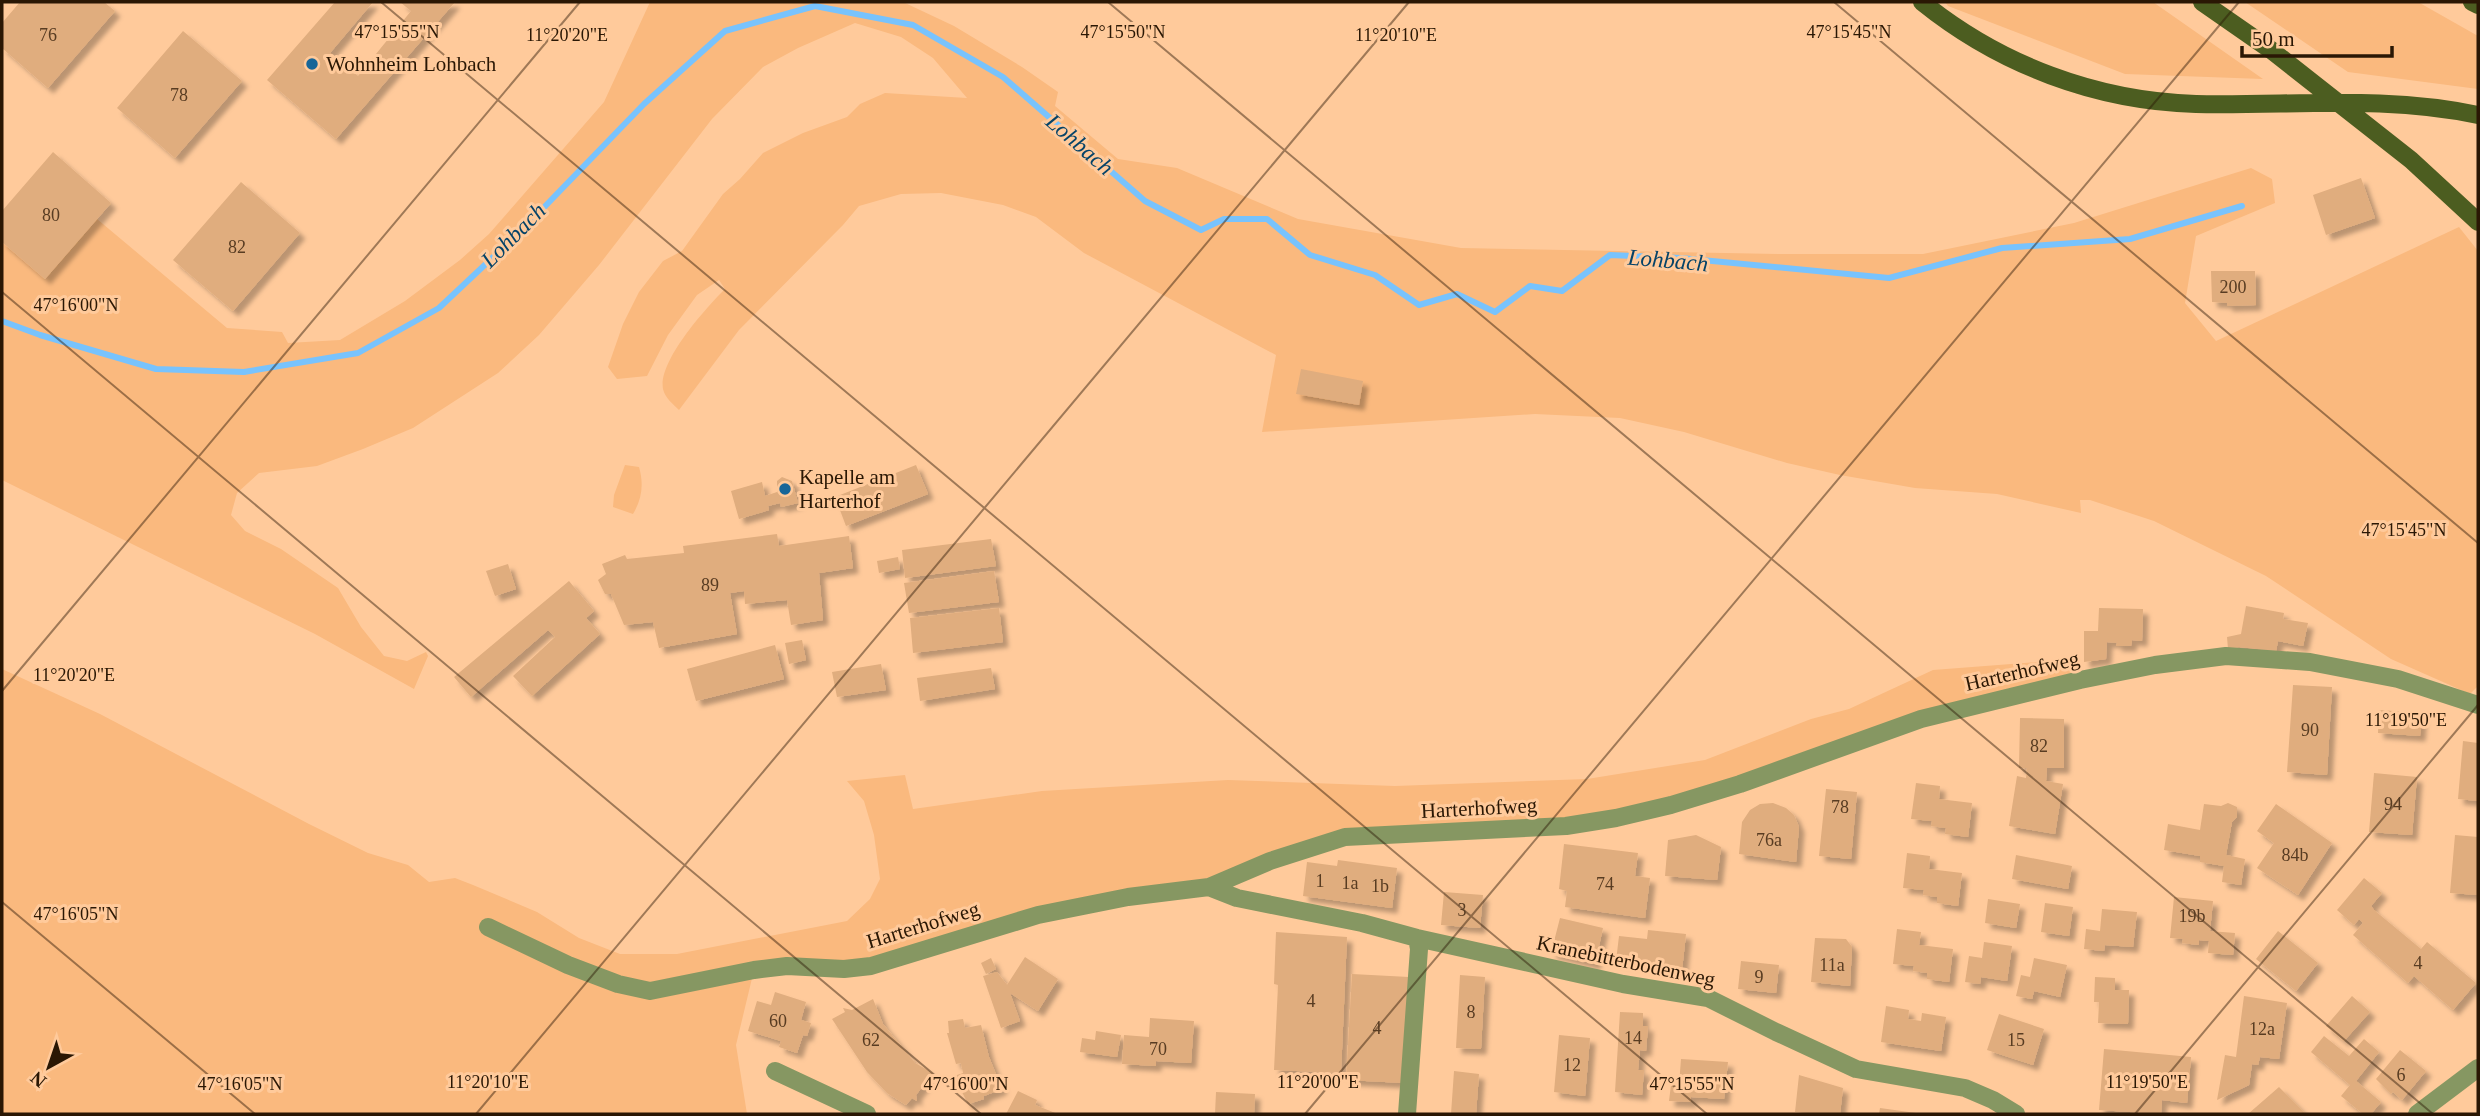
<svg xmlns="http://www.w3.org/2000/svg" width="2480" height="1116" font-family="Georgia,serif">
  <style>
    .green { fill: #fab97e }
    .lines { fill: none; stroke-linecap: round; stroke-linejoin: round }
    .stream { stroke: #78c3fd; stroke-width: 6 }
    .building { fill: #e0ad7e; filter: url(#shadow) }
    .minor { stroke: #869762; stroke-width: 18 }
    .major { stroke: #4c5d20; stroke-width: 18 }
    .ticks { fill: none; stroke: #2a1704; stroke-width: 2; stroke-opacity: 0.45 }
    .poi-dot { fill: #186698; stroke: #ffca9b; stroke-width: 2.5 }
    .labels { text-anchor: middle; stroke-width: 6; stroke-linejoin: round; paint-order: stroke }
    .number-label { font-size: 18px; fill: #583c22 }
    .poi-label { font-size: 21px; fill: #2a1704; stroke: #ffca9b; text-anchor: start }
    .street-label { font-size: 21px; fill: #2a1704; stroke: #ffca9b }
    .water-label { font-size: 23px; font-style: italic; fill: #064368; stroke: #ffca9b }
    .ticks-label { font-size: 18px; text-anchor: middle; fill: #2a1704; stroke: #ffca9b; stroke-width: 6; stroke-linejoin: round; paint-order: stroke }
  </style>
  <defs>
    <filter id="shadow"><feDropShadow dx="5.5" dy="5.5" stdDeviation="2" flood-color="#0004"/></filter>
  </defs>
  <rect width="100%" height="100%" fill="#ffca9b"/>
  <!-- green -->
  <path class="green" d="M650,2H903L954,26L1022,67L1058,92L1055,106L1118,159L1177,168L1298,219L1461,248L1778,254H1923L2074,223L2251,168L2272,179L2275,203L2196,236L2185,303L2216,341L2459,227L2478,251V686L2470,694L2391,659L2266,576L2154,521L2090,500H2080L2081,513L1997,494L1915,488L1840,475L1787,463L1684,432L1620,418L1535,414L1262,432L1276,355L1084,253L1036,217L1003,205L941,193L901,194L859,206L843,225L739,330L679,410C673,404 665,398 663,389C658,361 706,308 725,289L719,280L697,295L668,335L647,376L617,379L608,367L623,324L639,292L663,261L682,251L723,194L740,179L763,153L803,133L847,117L860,104L885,93L967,98L933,58L901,37L855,23L798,48L763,67L712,119L599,265L539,335L498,373L413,428L363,449L317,466L259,473L237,493L231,515L245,531L281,549L338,588L361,627L384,656L407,661L426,652L428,656L414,689L315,634L2,480V242L45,279L97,219L227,328L282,332L288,343L340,340L405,301L460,260L489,234L604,102Z
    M1945,2H2153L2263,79L2125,74L1948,6Z
    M2245,2H2418L2478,36V89L2348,72Z
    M625,465L639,467C644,484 642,499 633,514L613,507L614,495Z
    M2078,659L2080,680L1616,818L1345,837L1209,887L1128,897L871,966L754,970L736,1045L747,1114H2V669L100,714L309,824L368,853L408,865L429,882L455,878L473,885L537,912L579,938L620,954H677L847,921L870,899L880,879L874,835L864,801L847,781L905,775L913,809L1042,791L1228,780L1395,786L1587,779L1705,760L1811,719L1849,709L1933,670Z"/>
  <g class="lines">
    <!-- stream -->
    <path class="stream" d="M2,321L40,335L156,369L244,372L358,353L439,308L524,228L644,104L725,31L815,6L913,25L1003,77L1145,201L1201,230L1224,219H1267L1310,255L1375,275L1419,305L1457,294L1495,312L1530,286L1562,291L1610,255L1681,258L1889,278L2002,248L2130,239L2242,206"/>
  </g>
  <!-- building -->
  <path class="building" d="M20,2H104L115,11L48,88L2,48V23Z
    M335,2H373L330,53L358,76L411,11L400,2H455L336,139L267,80Z
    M183,31L242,81L175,158L117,108Z
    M53,152L111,203L45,279L2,242V211Z
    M2361,178L2375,218L2326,235L2313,195Z
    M241,182L300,233L233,311L173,260Z
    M2211,271H2255L2256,305L2227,306V303L2212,302Z
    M1301,369L1363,381L1359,405L1296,394Z
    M916,465L928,494L846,526L835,497Z
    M782,477L792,481L798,503L781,507L780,503L768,506L769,510L739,519L731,491L762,482L765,496L777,492V481Z
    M777,534L779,546L849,536L853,568L819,573L823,620L791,625L787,600L745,604L744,591L730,593L737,634L659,648L653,622L624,625L611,594H605L598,580L606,574L602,564L625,555L627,559L684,553L683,546Z
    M991,539L996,566L905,578L902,550Z
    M898,557L900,569L879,573L877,561Z
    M508,564L516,589L495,596L486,571Z
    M994,571L999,602L909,613L904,583Z
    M569,581L594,611L586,618L600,634L532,696L513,676L555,637L548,630L471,697L454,677Z
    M2246,606L2284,613L2283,619L2308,623L2303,646L2278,641L2276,651L2239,647L2228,649L2227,637L2241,634Z
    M999,608L1003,642L913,653L910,618Z
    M2099,608L2143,609L2142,641L2132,640L2131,646H2116L2117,643L2107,642L2106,659L2084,662V631H2098Z
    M802,640L806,660L789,664L785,643Z
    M775,645L784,679L696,701L687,669Z
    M881,664L886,690L837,697L832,672Z
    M991,668L995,689L920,701L917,678Z
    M2293,685L2332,687L2327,775L2287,772Z
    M2379,710L2422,713L2420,736L2378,733Z
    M2020,718L2064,719V768H2047L2046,781L2063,784L2055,834L2009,826L2017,776L2026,778L2027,768H2019Z
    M2463,741L2478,743V801L2458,799Z
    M2374,773L2417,777L2412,835L2369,832Z
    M1916,783L1940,786L1939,799L1972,803L1968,837L1945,834L1946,828L1931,826L1932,821L1911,819Z
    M1826,789L1857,792L1851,859L1819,856Z
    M1773,803L1786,808L1794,815L1799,827L1796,862L1739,854L1742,822L1750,810L1760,804Z
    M2228,803L2237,807V817L2232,822L2226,855L2245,859L2241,885L2222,882L2224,866L2200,862V856L2164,850L2168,824L2200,830L2204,804L2221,806Z
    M2276,804L2332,843L2298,895L2257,868L2274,843L2257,831Z
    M1696,835L1721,847L1717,880L1665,876L1668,840Z
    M2455,835L2478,837V895L2450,893Z
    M1564,844L1638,853L1635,876L1650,878L1645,918L1565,907L1567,891L1559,889Z
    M1907,853L1930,856L1929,869L1962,873L1958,906L1937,903V897L1923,895L1924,890L1903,888Z
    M2016,855L2072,866L2068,889L2012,879Z
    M1338,860L1397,868L1392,908L1303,896L1307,862L1337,866Z
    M2364,878L2382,893L2371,906L2374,910L2421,949L2427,942L2476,983L2453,1010L2414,976L2408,983L2353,935L2363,923L2359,919L2354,925L2337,910Z
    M1444,892L1483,895L1480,928L1441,925Z
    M2174,897L2213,901L2210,931L2235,933L2233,955L2208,953L2209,941L2199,940V945L2182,943L2183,939L2170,938Z
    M1988,899L2020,904L2016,928L1985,923Z
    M2045,903L2073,907L2069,936L2041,932Z
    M2102,909L2137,912L2133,947L2105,945L2104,951L2084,949L2086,929L2100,931Z
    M1560,918L1603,928L1595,964L1551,953Z
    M1897,929L1921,932L1919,945L1953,949L1949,982L1927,979V973L1913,971L1914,966L1893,964Z
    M1648,930L1686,934L1682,970L1616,961L1619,936L1647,939Z
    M2278,931L2318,963L2296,991L2256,959Z
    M1276,932L1347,937L1341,1073L1274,1070L1278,985L1274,984Z
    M1815,938L1846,939L1852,947L1850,986L1811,982Z
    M1984,942L2012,946L2007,981L1981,977L1980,984L1965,982L1969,956L1982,958Z
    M1025,957L1058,979L1038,1011L1010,993L1020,1021L1001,1028L983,976L997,972L1007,985Z
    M991,958L996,969L986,974L981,963Z
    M2034,958L2067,965L2060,997L2034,991L2032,999L2016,996L2021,975L2030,977Z
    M1741,961L1779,965L1776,993L1738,989Z
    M1352,974L1409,977L1404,1083L1346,1080Z
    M1460,975L1485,977L1481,1049L1456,1048Z
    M2095,977L2115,978V990H2129L2128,1024L2098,1023L2099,1002H2094Z
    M775,992L806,1002L801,1020L811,1023L807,1036L803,1035L797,1053L779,1047L781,1041L748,1031L757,1001L771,1005Z
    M2244,996L2287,1003L2279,1059L2260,1057L2258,1065L2252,1064L2249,1085L2217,1100L2225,1055L2236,1057Z
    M2352,996L2370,1012L2344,1041L2326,1026Z
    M873,999L883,1024L915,1063L933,1073L916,1095L917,1101L912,1098L906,1105L887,1093L867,1072L832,1019L845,1012L843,1008L852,1010Z
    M1886,1006L1909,1010L1908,1019L1921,1021L1922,1013L1946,1017L1941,1051L1881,1042Z
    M1620,1012L1643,1013V1026H1648L1646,1051L1640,1050L1638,1070H1644L1642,1095L1615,1092Z
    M1999,1014L2044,1029L2033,1065L1987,1050Z
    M1150,1018L1194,1021L1191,1063L1156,1061V1066L1122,1064L1124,1035L1149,1037Z
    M963,1019L965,1028L981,1025L989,1057L1002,1089L984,1096V1099L968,1104L954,1076L963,1073L961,1063L956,1064L947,1033H949L948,1021Z
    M1096,1031L1121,1035L1117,1057L1080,1052L1082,1038L1095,1040Z
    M1559,1035L1590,1038L1585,1096L1554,1092Z
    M2324,1036L2349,1056L2364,1039L2379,1052L2356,1081L2381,1102L2371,1114H2363L2341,1096L2350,1085L2311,1052Z
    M2104,1049L2191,1057L2187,1103L2162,1100L2161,1114L2099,1110Z
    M2400,1050L2426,1071L2402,1100L2393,1092L2391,1094L2376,1079Z
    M1681,1059L1728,1062L1724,1099L1691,1097V1102L1669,1101L1671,1085H1679Z
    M1454,1071L1479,1074L1476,1114H1451Z
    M1799,1075L1843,1088L1840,1114L1795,1112Z
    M2279,1087L2306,1114H2248Z
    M1018,1091L1037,1100L1035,1105L1058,1114H1006Z
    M1216,1092L1255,1094L1254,1114H1215Z
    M1880,1108L1916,1113V1114H1879Z"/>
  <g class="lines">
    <!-- minor -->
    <path class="minor" d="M1209,887L1237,898L1362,923L1417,938L1623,984L1708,998L1776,1032L1856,1069L1965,1088L1993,1100L2016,1114
      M488,927L568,965L618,984L650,991L754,970L787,966L844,969L871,966L1038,915L1128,897L1209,887L1270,861L1345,837L1566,826L1616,818L1671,805L1740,784L1921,719L2080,680L2155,665L2226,656L2310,662L2398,679L2478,705
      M775,1071L867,1114
      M1407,1114L1419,949L1417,938
      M2417,1114L2478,1068"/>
    <!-- major -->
    <path class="major" d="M1922,2C2000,65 2096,101 2196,104C2291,106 2385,95 2478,115
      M2202,2L2271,50L2411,160L2478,222
      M2472,2L2478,5"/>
  </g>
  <!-- ticks -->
  <path class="ticks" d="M381,2L1707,1114M1108,2L2433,1114M1834,2L2478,543M2,292L981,1114M2,691L580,2M2,902L255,1114M476,1114L1409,2M1305,1114L2239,2M2135,1114L2478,705"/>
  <!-- markers -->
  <g class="poi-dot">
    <circle cx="312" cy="64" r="7"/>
    <circle cx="785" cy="489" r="7"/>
  </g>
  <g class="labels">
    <!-- number labels -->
    <g class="number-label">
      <text x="48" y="41">76</text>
      <text x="179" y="101">78</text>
      <text x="51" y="221">80</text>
      <text x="237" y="253">82</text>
      <text x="2233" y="293">200</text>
      <text x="710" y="591">89</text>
      <text x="2310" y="736">90</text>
      <text x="2039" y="752">82</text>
      <text x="2393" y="810">94</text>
      <text x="1840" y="813">78</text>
      <text x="1769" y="846">76a</text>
      <text x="2295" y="861">84b</text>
      <text x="1320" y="887">1</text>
      <text x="1350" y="889">1a</text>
      <text x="1605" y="890">74</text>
      <text x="1380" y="892">1b</text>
      <text x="1462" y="916">3</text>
      <text x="2192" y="922">19b</text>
      <text x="2418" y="969">4</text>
      <text x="1832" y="971">11a</text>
      <text x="1759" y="983">9</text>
      <text x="1311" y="1007">4</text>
      <text x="1471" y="1018">8</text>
      <text x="778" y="1027">60</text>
      <text x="1377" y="1034">4</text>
      <text x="2262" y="1035">12a</text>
      <text x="1633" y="1044">14</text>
      <text x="871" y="1046">62</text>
      <text x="2016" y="1046">15</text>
      <text x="1158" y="1055">70</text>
      <text x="1572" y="1071">12</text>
      <text x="2401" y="1081">6</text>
    </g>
    <!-- poi labels -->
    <g class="poi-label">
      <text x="326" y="71">Wohnheim Lohbach</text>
      <text x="799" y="484">Kapelle am<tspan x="799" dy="24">Harterhof</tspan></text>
    </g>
    <!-- street labels -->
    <g class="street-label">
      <text transform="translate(2022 671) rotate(-13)" y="7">Harterhofweg</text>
      <text transform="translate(1479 808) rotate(-3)" y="7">Harterhofweg</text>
      <text transform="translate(923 925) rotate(-17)" y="7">Harterhofweg</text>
      <text transform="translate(1626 961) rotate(12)" y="7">Kranebitterbodenweg</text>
    </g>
    <!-- water labels -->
    <g class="water-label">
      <text transform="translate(1080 144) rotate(41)" y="8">Lohbach</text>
      <text transform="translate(513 235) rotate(-45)" y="8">Lohbach</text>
      <text transform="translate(1668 260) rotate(5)" y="8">Lohbach</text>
    </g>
  </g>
  <g class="ticks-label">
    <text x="397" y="38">47°15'55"N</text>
    <text x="1123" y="38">47°15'50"N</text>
    <text x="1849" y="38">47°15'45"N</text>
    <text x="567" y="41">11°20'20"E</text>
    <text x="1396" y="41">11°20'10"E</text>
    <text x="76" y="311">47°16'00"N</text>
    <text x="2404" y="536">47°15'45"N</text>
    <text x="74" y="681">11°20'20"E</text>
    <text x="2406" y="726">11°19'50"E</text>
    <text x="76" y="920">47°16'05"N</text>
    <text x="488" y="1088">11°20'10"E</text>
    <text x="1318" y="1088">11°20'00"E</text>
    <text x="2147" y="1088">11°19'50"E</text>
    <text x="240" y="1090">47°16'05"N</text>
    <text x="966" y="1090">47°16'00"N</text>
    <text x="1692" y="1090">47°15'55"N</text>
  </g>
  <!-- border -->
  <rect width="2480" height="1116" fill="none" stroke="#2a1704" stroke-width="7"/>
  <!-- north arrow -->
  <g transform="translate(49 1067) rotate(220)" stroke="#ffca9b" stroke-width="5" paint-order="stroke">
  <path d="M0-5L12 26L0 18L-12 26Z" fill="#2a1704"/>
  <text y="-10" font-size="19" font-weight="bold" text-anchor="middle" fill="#2a1704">N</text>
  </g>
  <!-- scale -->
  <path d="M2242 46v10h150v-10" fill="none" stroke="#2a1704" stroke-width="3.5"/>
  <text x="2252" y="46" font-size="21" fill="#2a1704" stroke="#ffca9b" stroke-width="5" paint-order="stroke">50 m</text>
</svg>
